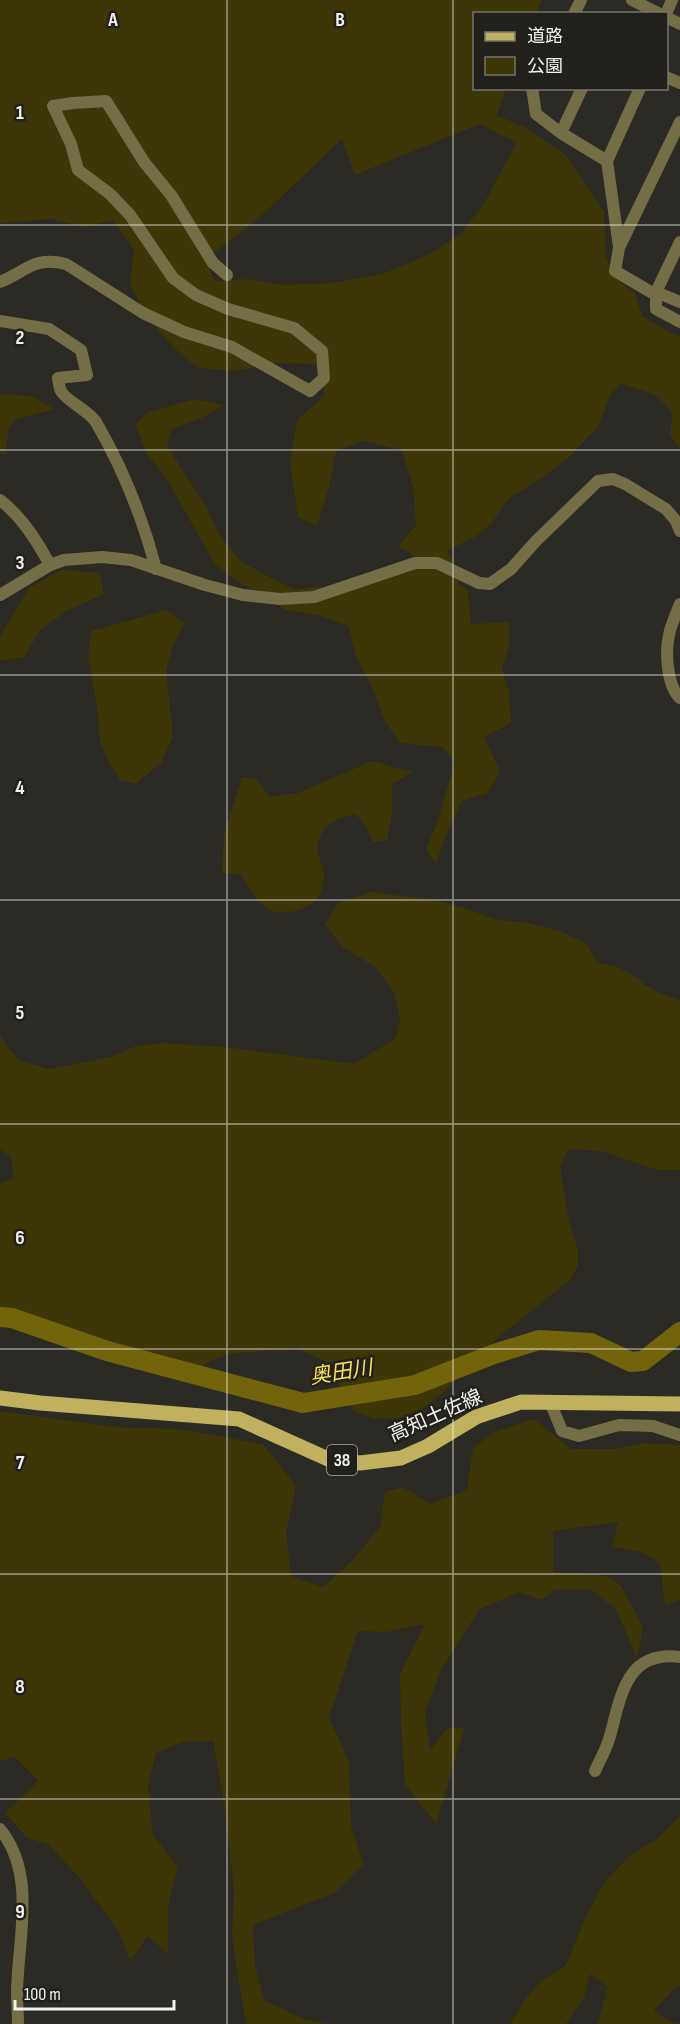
<svg xmlns="http://www.w3.org/2000/svg" width="680" height="2024" font-family="'Sofia Sans Condensed','Noto Sans JP',sans-serif">
  <style>
    .green { fill: #3d3606; fill-rule: evenodd }
    .lines { fill: none; stroke-linecap: round; stroke-linejoin: round }
    .river { stroke: #71640b; stroke-width: 20 }
    .minor { stroke: #746e47; stroke-width: 12 }
    .primary { stroke: #bfb15d; stroke-width: 15 }
    .grid { fill: none; stroke: #f2f1ed; stroke-width: 1.5; stroke-opacity: 0.55 }
    .labels { text-anchor: middle; stroke-width: 5; stroke-linejoin: round; paint-order: stroke }
    .shield { fill: #21201b; stroke: #b3b2ae; stroke-width: 1.5 }
    .shield-label { font-size: 18px; font-weight: bold; fill: #f2f1ed }
    .street-label { font-size: 20px; fill: #f2f1ed; stroke: #21201b }
    .water-label { font-size: 21px; font-style: italic; fill: #f7e158; stroke: #21201b }
    .grid-label { font-size: 20px; text-anchor: middle; font-weight: bold; fill: #f2f1ed; stroke: #21201b; stroke-width: 5; stroke-linejoin: round; paint-order: stroke }
  </style>
  <rect width="100%" height="100%" fill="#2b2a24"/>
  <!-- green -->
  <path class="green" d="M0,0H542L537,13L474,14V88L506,89L497,115L526,128L566,155L604,212L606,257L613,277L635,293L642,316L677,336L680,335V448L670,435L673,413L656,395L621,384L610,395L598,427L568,458L543,477L507,500L492,523L477,536L448,550L459,584L468,590L471,624L509,622V647L502,667L509,693L511,723L484,737L500,771L488,793L462,801L448,830L436,863L426,850L437,823L455,761L442,747L400,743L384,720L371,685L356,656L348,626L321,616L285,610L269,595L240,583L215,565L167,479L147,454L135,425L148,412L195,399L224,405L200,419L172,429L167,446L207,508L220,536L242,562L275,580L295,589L350,585L385,567L412,571L418,558L398,546L416,525L413,487L402,450L363,441L336,451L328,491L317,526L298,517L290,462L297,420L324,396L323,364L276,363L236,371L198,368L174,348L148,318L130,284L134,250L113,220L84,227L51,219L0,223ZM480,124L516,143L486,200L461,234L428,255L385,273L333,283L280,285L250,279L214,281L206,259L261,216L342,139L355,175Z
    M0,394L32,396L55,409L15,420L9,428L5,454L0,453Z
    M62,570L99,573L104,594L67,611L41,629L24,657L0,661V636L29,588Z
    M167,610L185,623L173,645L166,671L173,736L162,762L136,784L120,780L110,764L100,742L98,713L88,657L91,631Z
    M372,761L412,772L392,784V814L387,840L373,842L367,828L356,814C342,817 326,822 320,837C313,854 325,864 324,877C323,882 322,891 320,895C310,909 286,917 270,910C257,903 249,887 241,875L222,872L224,834L242,777L256,779L270,797L298,793Z
    M371,892L433,900L467,909L497,920L528,923L560,931L587,944L597,963L616,966L639,979L643,984L663,995L680,1000V1170H657L601,1151L569,1149L560,1166L569,1221L578,1250V1266L570,1280L501,1335L465,1369L445,1391L424,1408L401,1418L375,1419L353,1411L327,1362L296,1348L228,1354L208,1362L189,1379L150,1364L94,1347L66,1333L35,1321L0,1316V1183L14,1178L11,1157L0,1149V1035L8,1048L20,1061L50,1069L111,1057L136,1046L163,1043L225,1047L354,1064L395,1039L400,1019L394,992L375,967L343,947L325,925L338,903Z
    M0,1411L115,1427L179,1429L263,1444L296,1486L286,1533L291,1576L323,1587L352,1561L380,1527L385,1492L403,1487L430,1504L467,1490L473,1448L494,1432L534,1419L571,1449H615L644,1443L680,1445V1600L665,1605L660,1563L641,1552L612,1547L618,1522L553,1531V1572L608,1576L621,1586L643,1626L637,1659L616,1609L590,1589L555,1590L542,1600L518,1592L479,1610L441,1670L425,1712L430,1750L447,1729L465,1727L436,1824L405,1784L401,1724L400,1674L425,1624L387,1632L358,1631L329,1718L349,1761L351,1826L364,1864L334,1893L253,1925L255,1966L264,2000L304,2019L327,2024H246L232,1938L234,1890L224,1803L213,1741L184,1742L156,1753L148,1787L153,1835L178,1867L168,1906V1954L148,1936L130,1961L119,1932L83,1882L48,1844L27,1838L5,1813L38,1781L15,1757L0,1761Z
    M680,1816V1986L676,1987L654,2010L670,2022L680,2024H598L608,1987L590,1974L584,1998L566,2024H510L525,1999L541,1981L566,1965L583,1923L603,1884L628,1857L659,1837Z"/>
  <g class="lines">
    <!-- river -->
    <path class="river" d="M0,1317L12,1318L107,1351L303,1403L415,1385L494,1354L539,1340L591,1343L631,1362L643,1361L680,1332"/>
    <!-- minor -->
    <path class="minor" d="M632,0L660,14
      M574,14L581,0
      M666,14L672,0
      M666,17L680,24
      M666,77L680,83
      M532,88L536,114L561,133L607,161L619,247
      M680,122L619,248L615,271L656,295V292L680,302
      M561,133L582,88
      M607,161L640,88
      M0,282C27,271 34,256 66,264L143,313L184,332L232,347L310,391L324,378L322,351L294,328L228,309L196,295L173,278L130,215L110,194L78,170L71,144L53,106L73,103L106,101L144,162L171,195L213,263L227,275
      M656,292L680,242
      M656,295V309L680,322
      M0,321L49,329L81,350L87,375L58,378C59,382 59,388 61,391C67,402 87,409 96,422C122,467 143,519 156,569
      M0,500C22,517 37,541 50,565
      M0,595L50,565L64,560L102,557L131,560L205,585L243,595L280,599L314,597L415,563H437L479,583L490,584L511,569L536,541L598,481L613,479L625,484L666,509L676,521L680,531
      M680,604C676,614 671,625 669,635C665,652 667,686 680,698
      M551,1404L562,1431L579,1436L619,1425L653,1426L680,1435
      M595,1771C600,1760 607,1748 610,1736C621,1696 626,1650 680,1657
      M0,1829C37,1874 18,1939 17,1991C17,2002 18,2013 18,2024"/>
    <!-- primary -->
    <path class="primary" d="M0,1398L40,1403L239,1419L328,1459L360,1463L401,1458L428,1446L476,1417L521,1402L680,1404"/>
  </g>
  <!-- grid -->
  <path class="grid" d="M227,0V2024M453,0V2024M0,225H680M0,450H680M0,675H680M0,900H680M0,1124H680M0,1349H680M0,1574H680M0,1799H680"/>
  <g class="labels">
    <!-- shield labels -->
    <rect class="shield" x="327" y="1445" width="30" height="30" rx="4.5"/>
    <g class="shield-label">
      <text x="342" y="1466">38</text>
    </g>
    <!-- street labels -->
    <g class="street-label">
      <text transform="translate(435 1415) rotate(-24)" y="7">高知土佐線</text>
    </g>
    <!-- water labels -->
    <g class="water-label">
      <text transform="translate(341 1372) rotate(-9)" y="7">奥田川</text>
    </g>
  </g>
  <g class="grid-label">
    <text x="113" y="26">A</text>
    <text x="340" y="26">B</text>
    <text x="20" y="119">1</text>
    <text x="20" y="344">2</text>
    <text x="20" y="569">3</text>
    <text x="20" y="794">4</text>
    <text x="20" y="1019">5</text>
    <text x="20" y="1244">6</text>
    <text x="20" y="1469">7</text>
    <text x="20" y="1693">8</text>
    <text x="20" y="1918">9</text>
  </g>
  <!-- legend -->
  <rect x="473" y="12" width="195" height="78" fill="#21201b" stroke="#75746f" stroke-width="1.5"/>
  <rect x="485" y="32" width="30" height="9" fill="#bfb15d" stroke="#75746f" stroke-width="1.5"/>
  <text x="527" y="42" font-size="18" fill="#f2f1ed">道路</text>
  <rect x="485" y="57" width="30" height="18" fill="#3d3606" stroke="#75746f" stroke-width="1.5"/>
  <text x="527" y="72" font-size="18" fill="#f2f1ed">公園</text>
  <!-- scale -->
  <path d="M15 2000v9h159v-9" fill="none" stroke="#f2f1ed" stroke-width="3"/>
  <text x="24" y="2000" font-size="18" fill="#f2f1ed" stroke="#21201b" stroke-width="4.5" paint-order="stroke">100 m</text>
</svg>
